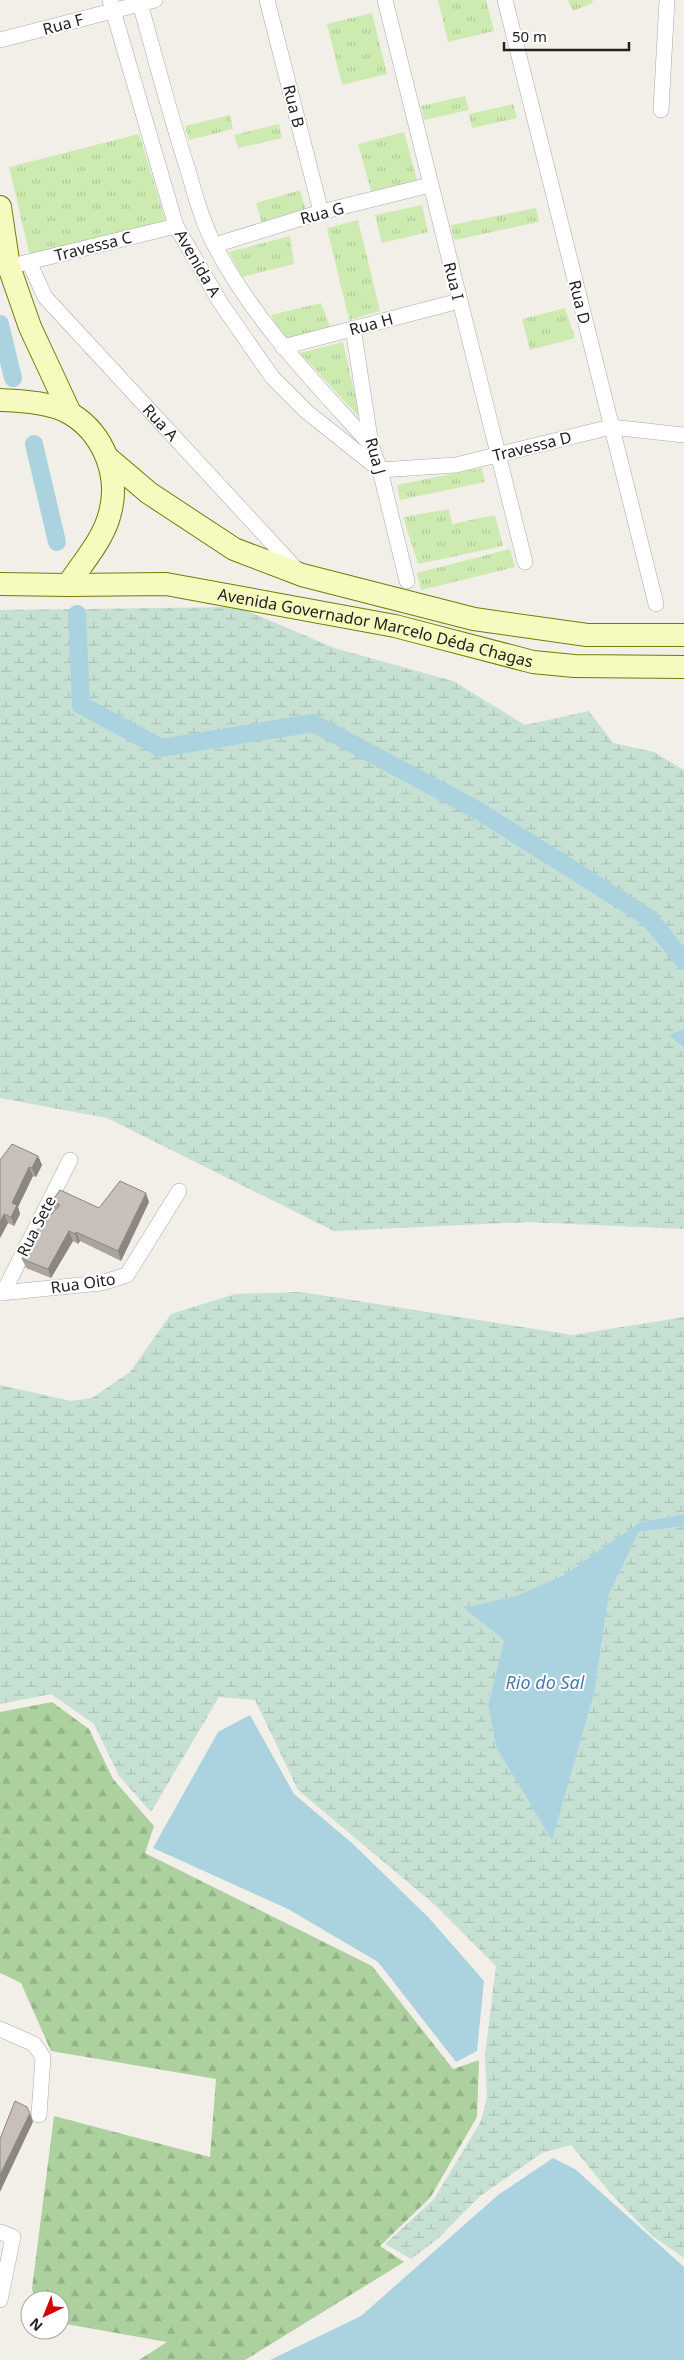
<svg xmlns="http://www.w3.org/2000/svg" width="684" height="2360" font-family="'Noto Sans',sans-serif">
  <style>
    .grass { fill: url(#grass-tufts) }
    .forest { fill: url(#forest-firs) }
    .wetland { fill: url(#wetland-marsh) }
    .water { fill: #aad3df }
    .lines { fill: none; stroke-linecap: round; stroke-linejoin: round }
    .canal { stroke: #aad3df; stroke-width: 18 }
    .street-casing { stroke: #a9a9a9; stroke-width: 16 }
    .secondary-casing { stroke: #707d05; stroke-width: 24 }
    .street { stroke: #fff; stroke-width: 15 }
    .secondary { stroke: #f7fabf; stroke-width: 22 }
    .wall { fill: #aba49e }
    .shaded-wall { fill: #8b8681 }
    .building { fill: #c7bfb8; stroke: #8b8681 }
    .labels { text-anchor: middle; stroke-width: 4; stroke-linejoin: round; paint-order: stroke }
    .street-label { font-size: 16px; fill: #222; stroke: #fff }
    .water-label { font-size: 18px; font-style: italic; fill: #4a7aab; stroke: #fff }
  </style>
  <defs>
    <pattern id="grass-tufts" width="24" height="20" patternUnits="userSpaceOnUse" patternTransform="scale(1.25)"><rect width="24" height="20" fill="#cdebb0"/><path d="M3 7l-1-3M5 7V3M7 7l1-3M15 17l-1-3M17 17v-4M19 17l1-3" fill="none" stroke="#b0c997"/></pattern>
    <pattern id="forest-firs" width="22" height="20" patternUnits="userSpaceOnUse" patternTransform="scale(1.25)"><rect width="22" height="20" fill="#add19e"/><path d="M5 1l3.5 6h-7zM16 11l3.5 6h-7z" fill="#95b388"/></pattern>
    <pattern id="wetland-marsh" width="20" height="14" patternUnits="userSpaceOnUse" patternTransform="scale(1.25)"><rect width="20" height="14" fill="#c6e0d4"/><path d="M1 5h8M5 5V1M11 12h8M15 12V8" fill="none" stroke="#aac0b6"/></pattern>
  </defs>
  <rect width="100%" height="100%" fill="#f2efe9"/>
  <!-- grass -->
  <path class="grass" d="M438,0H486L494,31L448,42Z
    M567,0H592L593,3L573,11Z
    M372,13L387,74L342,85L327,24Z
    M465,96L469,110L424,120L421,106Z
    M513,104L517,118L472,128L469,114Z
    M230,115L233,129L189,140L185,126Z
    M279,124L282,138L238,148L234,135Z
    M404,132L418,183L372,194L358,144Z
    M139,134L166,222L30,256L9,167Z
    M300,190L306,210L262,223L256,203Z
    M422,205L428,232L382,243L375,215Z
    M536,208L539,222L454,240L451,225Z
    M358,220L380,311L349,320L327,228Z
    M290,236L294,264L242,277L229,252Z
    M321,303L330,327L284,340L271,315Z
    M565,308L575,338L530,350L522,319Z
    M343,342L360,418L300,353Z
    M482,468L485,482L400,500L397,485Z
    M449,509L452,524L495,515L503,546L418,564L403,517Z
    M510,549L515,567L421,590L417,573Z"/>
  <!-- forest -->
  <path class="forest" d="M52,1702L89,1729L113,1779L154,1826L145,1853L372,1966L453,2069L479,2060L477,2117L430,2198L380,2246L404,2262L245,2360H139L167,2342L60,2323V2300H34L32,2288L54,2116L210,2157L216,2079L51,2051L21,1983L0,1973V1712Z"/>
  <!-- wetland -->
  <path class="wetland" d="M238,607L334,648L453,681L525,725L589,711L613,743L654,752L684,770V1029L670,1035L684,1048V1229L528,1222L334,1231L107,1118L0,1098V610Z
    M301,1292L573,1335L684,1317V1514L640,1522L564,1575L518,1595L465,1608L504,1640L488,1705L496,1747L552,1839L594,1694L609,1594L639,1532L684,1526V2258L651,2235L611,2194L571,2145L542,2153L479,2197L439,2238L411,2259L385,2244L434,2199L481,2121L487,2098L485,2055L496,1966L435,1905L298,1790L255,1700L219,1697L151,1812L119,1776L94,1724L51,1694L0,1704V1385L71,1401L92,1398L130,1372L171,1314L235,1294Z"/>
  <!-- water -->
  <path class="water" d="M684,1029V1048L669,1035Z
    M684,1514V1526L639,1532L609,1594L594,1694L552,1840L496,1747L488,1705L504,1640L464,1608L518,1595L564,1575L640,1522Z
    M250,1715L294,1794L353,1844L429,1918L484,1981L477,2051L456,2062L378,1962L288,1909L153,1848L218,1732Z
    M553,2158L575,2169L684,2267V2360H270L361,2316L498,2195Z"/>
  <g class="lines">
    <!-- canal -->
    <path class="canal" d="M0,324L13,378
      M34,444L57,542
      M77,614L81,705L161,748L313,723L479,811L649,918L684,961"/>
    <!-- street casing -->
    <g class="street-casing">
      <g id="street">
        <path d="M110,0L176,226L220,302L272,377L307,412L380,470L456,465L611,427L684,435"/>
        <path d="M139,0C155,56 169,112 187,167C195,194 202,222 215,246C255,322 314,382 371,445"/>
        <path d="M267,0L321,212"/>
        <path d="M385,0L525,562"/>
        <path d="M505,0L656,604"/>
        <path d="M0,40L155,0"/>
        <path d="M661,110L667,0"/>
        <path d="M215,245L321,212L430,185"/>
        <path id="s1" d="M29,262L45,297L298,571"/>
        <path d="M20,264L176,226"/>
        <path d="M353,328L371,445L380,470L407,581"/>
        <path d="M283,347L459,301"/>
        <path d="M0,1293L101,1283L127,1275L179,1191"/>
        <path d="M3,1293L70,1160"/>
        <path d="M0,2029L34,2044L43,2057L39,2115"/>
        <path d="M0,2232L13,2237L0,2300"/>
      </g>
    </g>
    <!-- secondary casing -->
    <g class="secondary-casing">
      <g id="secondary">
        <path d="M0,207L9,267L30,327L70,413"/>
        <path d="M0,400C21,401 52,402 71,414C104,434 120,476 110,513C104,539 82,563 68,585L0,584"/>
        <path d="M109,459L149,493L234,549L302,575L474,619L587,635H684"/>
        <path id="s2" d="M68,585L166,584L395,626L533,662L574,666L684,667"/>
      </g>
    </g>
    <!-- street -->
    <use href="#street" class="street"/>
    <!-- secondary -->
    <use href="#secondary" class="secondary"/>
  </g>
  <!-- wall -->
  <path class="wall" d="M38,1156L42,1165L36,1177L33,1176L18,1207L20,1214L14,1226L8,1223L0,1238V1160Z
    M52,1201L99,1208L149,1202L121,1261L80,1241L78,1244L73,1241L51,1278L26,1268L22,1259L55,1210Z"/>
  <!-- shaded-wall -->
  <path class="shaded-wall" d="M38,1156L42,1165L36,1177L32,1168Z
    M29,1167L33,1176L18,1207L20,1214L14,1226L11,1217L12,1203Z
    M146,1193L149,1202L121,1261L118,1251Z
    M4,1214L8,1223L0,1238V1222Z
    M69,1231L73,1241L51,1278L48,1269Z
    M76,1232L80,1241L78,1244L75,1234Z
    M30,2113L33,2122L0,2192V2175Z"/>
  <!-- building -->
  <path class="building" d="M12,1144L38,1156L32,1168L29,1167L12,1203L17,1205L11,1217L4,1214L0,1222V1160Z
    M120,1181L146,1193L118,1251L76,1232L75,1234L69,1231L48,1269L22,1259L37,1230L60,1205L52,1201L60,1190L99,1208Z
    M15,2101L27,2107L30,2113L0,2175V2139Z"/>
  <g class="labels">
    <!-- street labels -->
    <g class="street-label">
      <text transform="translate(63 24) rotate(-15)" y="6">Rua F</text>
      <text transform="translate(294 106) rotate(76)" y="6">Rua B</text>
      <text transform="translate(322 213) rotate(-15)" y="6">Rua G</text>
      <text transform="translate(93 246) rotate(-14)" y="6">Travessa C</text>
      <text transform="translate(198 263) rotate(60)" y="6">Avenida A</text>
      <text transform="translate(454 281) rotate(76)" y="6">Rua I</text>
      <text transform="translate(580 302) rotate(76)" y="6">Rua D</text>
      <text transform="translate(371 324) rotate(-15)" y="6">Rua H</text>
      <text dy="6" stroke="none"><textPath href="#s1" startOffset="209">Rua A</textPath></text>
      <text transform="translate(532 446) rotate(-14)" y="6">Travessa D</text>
      <text transform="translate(376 456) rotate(75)" y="6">Rua J</text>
      <text dy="6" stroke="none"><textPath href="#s2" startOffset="312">Avenida Governador Marcelo Déda Chagas</textPath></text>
      <text transform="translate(36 1226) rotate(-63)" y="6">Rua Sete</text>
      <text transform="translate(83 1283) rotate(-8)" y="6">Rua Oito</text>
    </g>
    <!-- water labels -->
    <g class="water-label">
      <text x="545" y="1689">Rio do Sal</text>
    </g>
  </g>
  <!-- north arrow -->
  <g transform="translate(45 2315) rotate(223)"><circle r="24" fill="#ffffff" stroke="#a7a7a7"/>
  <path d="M0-4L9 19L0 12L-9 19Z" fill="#d40000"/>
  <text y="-8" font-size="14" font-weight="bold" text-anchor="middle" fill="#222222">N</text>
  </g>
  <!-- scale -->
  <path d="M504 42v8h125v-8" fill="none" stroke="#222222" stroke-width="2.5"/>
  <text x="512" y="42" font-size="15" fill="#222222" stroke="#ffffff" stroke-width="4" paint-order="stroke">50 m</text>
</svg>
